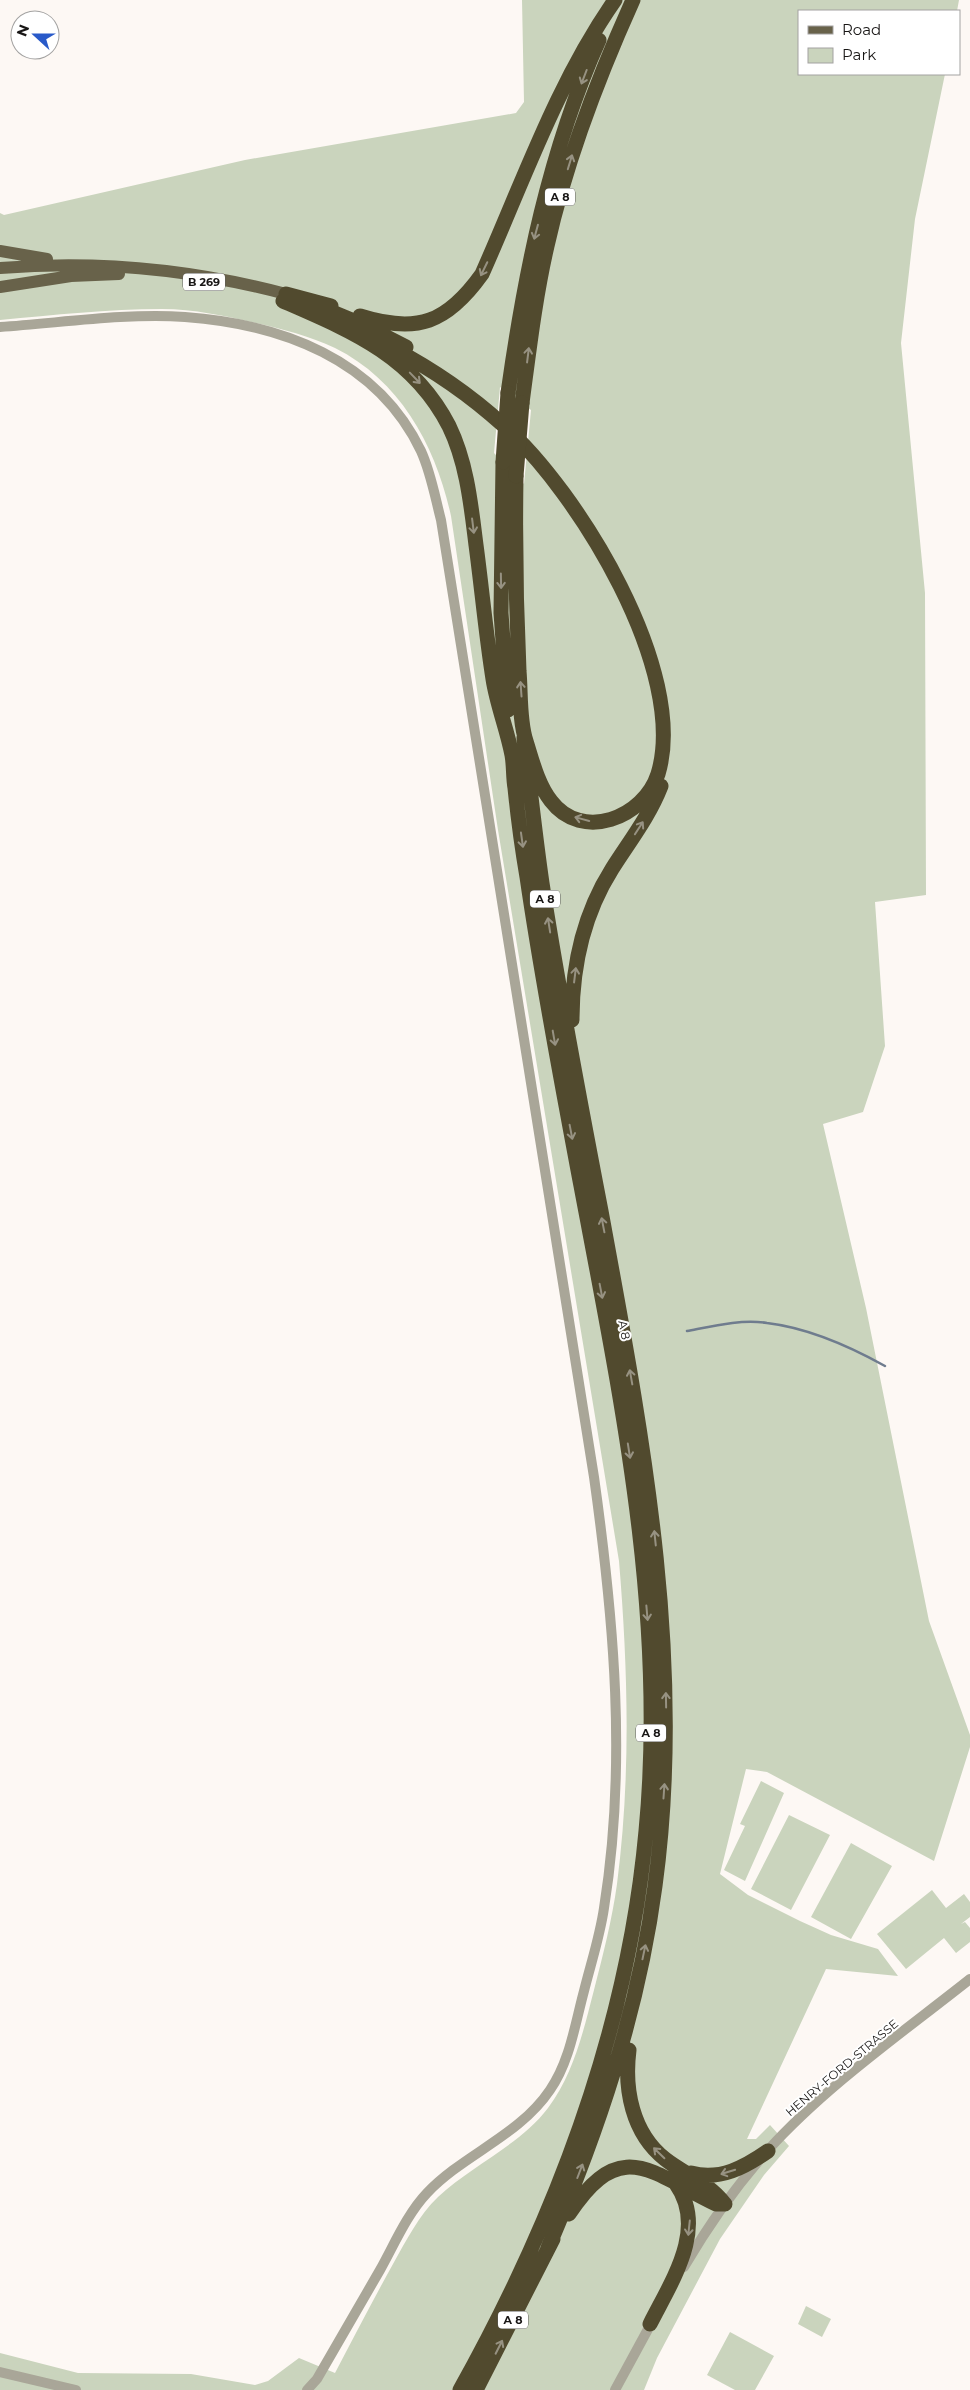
<svg xmlns="http://www.w3.org/2000/svg" width="970" height="2390" font-family="Montserrat,sans-serif">
  <style>
    .green { fill: #cad4bd; fill-rule: evenodd }
    .lines { fill: none; stroke-linecap: round; stroke-linejoin: round }
    .stream { stroke: #6f7c8e; stroke-width: 2.5 }
    .minor { stroke: #a9a698; stroke-width: 10 }
    .major { stroke: #68624a; stroke-width: 12 }
    .highway { stroke: #514a2e; stroke-width: 15 }
    .highway-bridge { stroke: #514a2e; stroke-width: 15 }
    .oneway { stroke: #979282 }
    .labels { text-anchor: middle; stroke-width: 4; stroke-linejoin: round; paint-order: stroke }
    .shield { fill: #fff; stroke: #5d5c5b; stroke-width: 1 }
    .shield-label { font-size: 11px; font-weight: bold; fill: #181615 }
    .street-label { font-size: 12px; fill: #181615; stroke: #fff }
  </style>
  <rect width="100%" height="100%" fill="#fdf8f4"/>
  <!-- green -->
  <path class="green" d="M522,0H959L957,11H799V74H945L915,219L901,343L925,593L926,895L875,902L885,1046L863,1112L823,1124L866,1308L929,1621L970,1735V1747L934,1861L767,1772L746,1769L720,1874L748,1895L800,1921L831,1935L878,1949L898,1976L826,1969L747,2139H756L770,2125L789,2146L764,2175L720,2239L657,2358L644,2390H0V2353L78,2373L191,2374L255,2385L268,2381L299,2358L335,2373C354,2337 373,2300 393,2264C406,2241 419,2215 438,2197C472,2165 520,2145 548,2108C574,2073 583,2032 594,1990C603,1955 612,1920 617,1884C631,1776 628,1669 619,1561L498,830L451,516C436,447 401,381 335,348C310,336 282,329 256,323C225,316 194,309 162,309C108,309 54,315 0,320V213L4,215L245,160L516,113L524,102ZM500,387L531,410L524,484L494,453Z
    M761,1781L784,1793L745,1881L724,1870L745,1826L740,1824Z
    M789,1815L830,1835L791,1910L751,1889Z
    M851,1843L892,1866L851,1939L811,1917Z
    M932,1890L946,1908L964,1894L970,1902V1917L961,1924L965,1922L970,1928V1942L956,1953L944,1938L906,1969L877,1934Z
    M806,2306L831,2319L822,2337L798,2324Z
    M730,2332L774,2356L755,2390H735L707,2375Z"/>
  <g class="lines">
    <!-- stream -->
    <path class="stream" d="M687,1331C713,1326 741,1319 767,1323C809,1328 849,1346 885,1366"/>
    <!-- minor -->
    <path class="minor" d="M0,327C61,323 124,313 185,317C281,324 377,359 421,451C431,473 435,497 441,520L594,1477C614,1620 627,1765 604,1908C600,1936 591,1963 584,1991C575,2024 570,2061 550,2090C519,2136 464,2154 427,2193C407,2214 394,2245 380,2270C359,2306 338,2342 317,2379L307,2390
      M684,2267C708,2226 736,2186 768,2150C826,2086 902,2033 970,1979
      M0,2372L76,2390
      M615,2390L653,2320"/>
    <!-- major -->
    <path class="major" d="M0,251L47,259
      M0,268C97,260 192,269 286,294
      M0,287L71,276L119,274"/>
    <!-- highway -->
    <path class="highway" d="M286,294L331,306
      M283,301C352,331 413,356 449,426C467,463 471,505 476,545C482,590 486,635 493,679C497,705 507,729 512,755C514,766 513,777 515,788C518,818 522,848 527,877C542,981 562,1084 581,1186C621,1398 667,1614 646,1831C628,2030 557,2216 460,2390
      M320,307L361,324L406,347
      M360,316C417,334 447,323 482,274C523,182 557,83 615,0
      M392,348C432,369 470,395 503,425C578,491 689,672 658,774C644,818 582,842 551,801C538,785 532,760 526,741C519,720 521,693 519,671C516,606 515,541 516,476
      M508,393C525,272 549,152 599,40
      M522,403C529,351 535,298 547,246C566,161 597,80 633,0
      M503,462L501,613L508,710
      M524,738C530,786 535,835 542,883C559,993 580,1102 601,1211C642,1434 686,1659 655,1886C638,2013 598,2131 548,2248
      M572,1020C572,966 583,915 612,869C629,842 649,817 661,786
      M629,2050C624,2089 632,2133 665,2159C684,2174 709,2183 724,2203
      M691,2173C720,2181 745,2167 768,2151
      M569,2214C621,2135 651,2173 716,2204H725
      M650,2324C671,2282 708,2229 676,2184
      M476,2390L553,2239"/>
    <!-- highway-bridge -->
    <path class="highway-bridge" d="M503,462L508,393
      M516,476L522,403"/>
  </g>
  <!-- one-way arrows -->
  <defs><path id="oneway-shaft" d="M-6 0H5M1.5-3L5.5 0L1.5 3" fill="none" stroke-width="1.6" stroke-linecap="round" stroke-linejoin="round" transform="scale(1.25)"/></defs>
  <g class="oneway">
    <use href="#oneway-shaft" transform="translate(584 77) rotate(111)"/>
    <use href="#oneway-shaft" transform="translate(570 162) rotate(-73)"/>
    <use href="#oneway-shaft" transform="translate(536 232) rotate(105)"/>
    <use href="#oneway-shaft" transform="translate(484 269) rotate(116)"/>
    <use href="#oneway-shaft" transform="translate(528 355) rotate(-83)"/>
    <use href="#oneway-shaft" transform="translate(415 378) rotate(46)"/>
    <use href="#oneway-shaft" transform="translate(473 526) rotate(83)"/>
    <use href="#oneway-shaft" transform="translate(501 581) rotate(89)"/>
    <use href="#oneway-shaft" transform="translate(521 689) rotate(-94)"/>
    <use href="#oneway-shaft" transform="translate(582 819) rotate(-165)"/>
    <use href="#oneway-shaft" transform="translate(639 828) rotate(-57)"/>
    <use href="#oneway-shaft" transform="translate(522 840) rotate(82)"/>
    <use href="#oneway-shaft" transform="translate(549 925) rotate(-99)"/>
    <use href="#oneway-shaft" transform="translate(575 975) rotate(-83)"/>
    <use href="#oneway-shaft" transform="translate(554 1038) rotate(80)"/>
    <use href="#oneway-shaft" transform="translate(571 1132) rotate(79)"/>
    <use href="#oneway-shaft" transform="translate(603 1225) rotate(-101)"/>
    <use href="#oneway-shaft" transform="translate(601 1291) rotate(79)"/>
    <use href="#oneway-shaft" transform="translate(631 1377) rotate(-100)"/>
    <use href="#oneway-shaft" transform="translate(629 1451) rotate(81)"/>
    <use href="#oneway-shaft" transform="translate(655 1538) rotate(-96)"/>
    <use href="#oneway-shaft" transform="translate(647 1613) rotate(85)"/>
    <use href="#oneway-shaft" transform="translate(666 1700) rotate(-91)"/>
    <use href="#oneway-shaft" transform="translate(664 1791) rotate(-86)"/>
    <use href="#oneway-shaft" transform="translate(644 1952) rotate(-78)"/>
    <use href="#oneway-shaft" transform="translate(659 2153) rotate(-136)"/>
    <use href="#oneway-shaft" transform="translate(580 2171) rotate(-69)"/>
    <use href="#oneway-shaft" transform="translate(728 2172) rotate(163)"/>
    <use href="#oneway-shaft" transform="translate(689 2228) rotate(96)"/>
    <use href="#oneway-shaft" transform="translate(499 2347) rotate(-63)"/>
  </g>
  <g class="labels">
    <!-- shield labels -->
    <g class="shield">
      <rect x="545" y="188.5" width="30" height="17" rx="4"/>
      <rect x="183" y="273.5" width="42" height="17" rx="4"/>
      <rect x="530" y="890.5" width="30" height="17" rx="4"/>
      <rect x="636" y="1724.5" width="30" height="17" rx="4"/>
      <rect x="498" y="2311.5" width="30" height="17" rx="4"/>
    </g>
    <g class="shield-label">
      <text x="560" y="201">A 8</text>
      <text x="204" y="286">B 269</text>
      <text x="545" y="903">A 8</text>
      <text x="651" y="1737">A 8</text>
      <text x="513" y="2324">A 8</text>
    </g>
    <!-- street labels -->
    <g class="street-label">
      <text transform="translate(624 1330) rotate(79)" y="4">A 8</text>
      <text transform="translate(842 2068) rotate(-40)" y="4">HENRY-FORD-STRASSE</text>
    </g>
  </g>
  <!-- legend -->
  <rect x="798" y="10" width="162" height="65" fill="#ffffff" stroke="#a3a2a1"/>
  <rect x="808" y="26" width="25" height="8" fill="#68624a" stroke="#a3a2a1"/>
  <text x="842" y="35" font-size="15" fill="#181615">Road</text>
  <rect x="808" y="48" width="25" height="15" fill="#cad4bd" stroke="#a3a2a1"/>
  <text x="842" y="60" font-size="15" fill="#181615">Park</text>
  <!-- north arrow -->
  <g transform="translate(35 35) rotate(291)"><circle r="24" fill="#ffffff" stroke="#a3a2a1"/>
  <path d="M0-4L9 19L0 12L-9 19Z" fill="#295ac9"/>
  <text y="-8" font-size="14" font-weight="bold" text-anchor="middle" fill="#181615">N</text>
  </g>
</svg>
